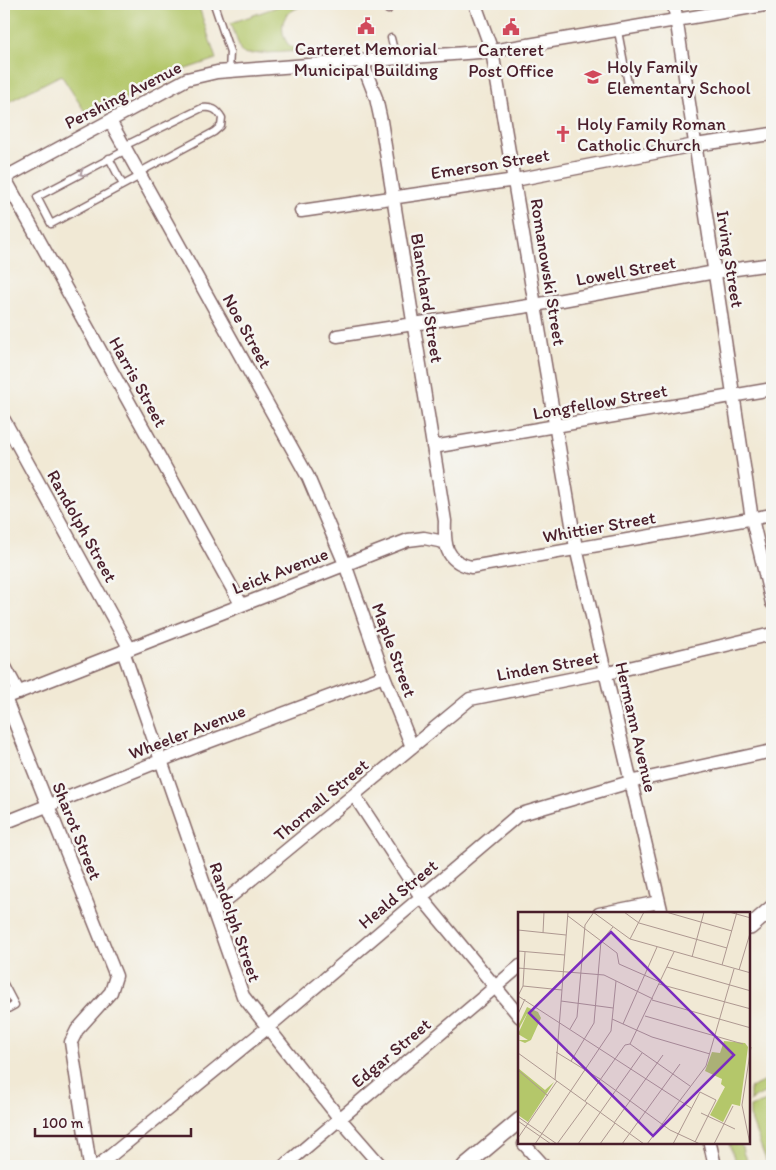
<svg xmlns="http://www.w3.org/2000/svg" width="776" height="1170" font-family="Itim,sans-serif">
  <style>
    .green { fill: #b4c76a; stroke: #7f734a }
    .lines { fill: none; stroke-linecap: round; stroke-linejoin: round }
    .service-casing { stroke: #846666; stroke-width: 9 }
    .minor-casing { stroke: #846666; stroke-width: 15 }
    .tertiary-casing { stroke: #846666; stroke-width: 18 }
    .service { stroke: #fff; stroke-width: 6 }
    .minor { stroke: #fff; stroke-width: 12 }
    .tertiary { stroke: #fff; stroke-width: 15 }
    .oneway { stroke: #ae9aa0 }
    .labels { text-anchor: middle; stroke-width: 5; stroke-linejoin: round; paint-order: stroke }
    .poi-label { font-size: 18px; fill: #4a1f2b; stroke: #f6f6f2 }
    .street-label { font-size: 18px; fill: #4a1f2b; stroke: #f6f6f2 }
    .inset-road { fill: none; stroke: #ae9891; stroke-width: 1 }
    .view { fill: #7b2cbf; fill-opacity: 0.15; stroke: #7b2cbf; stroke-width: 2.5 }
    .inset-edge { fill: none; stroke: #4a1f2b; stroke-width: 2.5 }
  </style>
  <rect width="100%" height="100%" fill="#f6f6f2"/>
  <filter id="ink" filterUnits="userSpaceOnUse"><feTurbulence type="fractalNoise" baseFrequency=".02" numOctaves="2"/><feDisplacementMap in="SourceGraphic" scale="10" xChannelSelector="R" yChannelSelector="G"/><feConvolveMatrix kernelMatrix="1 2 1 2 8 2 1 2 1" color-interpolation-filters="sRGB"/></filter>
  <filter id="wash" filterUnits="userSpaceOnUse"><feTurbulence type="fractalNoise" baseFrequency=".0096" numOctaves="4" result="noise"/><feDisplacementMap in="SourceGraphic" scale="20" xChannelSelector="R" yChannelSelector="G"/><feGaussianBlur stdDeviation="1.12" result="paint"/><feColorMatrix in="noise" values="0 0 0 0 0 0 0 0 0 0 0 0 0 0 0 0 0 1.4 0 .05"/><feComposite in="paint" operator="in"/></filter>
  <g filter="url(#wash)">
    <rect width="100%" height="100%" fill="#f1e9d5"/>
    <!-- green -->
    <path class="green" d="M4,4H198L216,59L171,74L89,118L61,75L4,104Z
      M285,4L286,7L297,4L299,7C295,9 291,11 288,14C279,22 282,40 291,47C295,49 299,50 303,51L247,54L241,52L231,23Z
      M772,1078V1089L756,1097L750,1102V1088Z
      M772,1099V1166H768L750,1116V1107Z
      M729,1144H741L744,1155L750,1166H737Z"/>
  </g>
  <g filter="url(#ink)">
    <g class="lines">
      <!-- service casing -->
      <g class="service-casing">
        <path id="service" d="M214,4L230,52L229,72
          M386,4L388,10
          M618,31L629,89
          M391,38L396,58
          M124,146L202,108C212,107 217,109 222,118L221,126L214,132L138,173
          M126,150L37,197L51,224L140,176
          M109,158L123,185
          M4,984L15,1005L4,1011"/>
      </g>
      <!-- minor casing -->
      <g class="minor-casing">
        <path id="minor" d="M475,4L492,51L576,548L662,914
          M674,4L752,519L772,603
          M362,62L376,98L381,121L445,521C444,544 445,561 471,567L772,515
          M110,121L308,477L345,564L384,676L412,747
          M4,177L241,604
          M4,178L187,79L217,72L492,51L771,4
          M301,211L515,180L695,145L772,134
          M337,336L535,305L715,272L772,264
          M4,420L130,649
          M433,447L772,389
          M123,651L243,996L340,1119L381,1166
          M4,665L19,693
          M4,698L408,540L424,538L444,542
          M5,698L116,976L111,992L77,1030L71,1042L90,1166
          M354,795L421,897L520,1017
          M4,823L200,745L384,676
          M213,911L470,699L605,672L608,673L772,634
          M599,914L659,902
          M524,1144L544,1166
          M710,1144L715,1166
          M98,1166L267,1028L518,815L630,782L772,751
          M284,1166L520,966"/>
      </g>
      <!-- tertiary casing -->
      <g class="tertiary-casing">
        <path id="tertiary" d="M750,927L772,908
          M465,1166L520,1120"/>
      </g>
      <!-- service -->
      <use href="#service" class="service"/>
      <!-- minor -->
      <use href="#minor" class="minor"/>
      <!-- tertiary -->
      <use href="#tertiary" class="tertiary"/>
    </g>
    <!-- one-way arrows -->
    <defs><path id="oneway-chevron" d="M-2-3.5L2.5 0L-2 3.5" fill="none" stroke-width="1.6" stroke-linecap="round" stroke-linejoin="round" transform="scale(1.25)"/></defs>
    <use class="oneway" href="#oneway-chevron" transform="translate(83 173) rotate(152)"/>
  </g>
  <!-- icons -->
  <defs>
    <g id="civic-bare" transform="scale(1.35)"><path d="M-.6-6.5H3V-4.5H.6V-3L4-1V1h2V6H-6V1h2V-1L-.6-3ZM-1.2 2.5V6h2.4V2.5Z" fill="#d1495b" stroke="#f6f6f2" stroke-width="2.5" paint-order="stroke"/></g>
    <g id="school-bare" transform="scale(1.35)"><path d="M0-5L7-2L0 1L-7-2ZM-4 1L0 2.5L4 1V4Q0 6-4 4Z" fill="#d1495b" stroke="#f6f6f2" stroke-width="2.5" paint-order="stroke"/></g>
    <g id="church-bare" transform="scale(1.35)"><path d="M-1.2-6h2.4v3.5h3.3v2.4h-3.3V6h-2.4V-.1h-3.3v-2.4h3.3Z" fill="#d1495b" stroke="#f6f6f2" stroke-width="2.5" paint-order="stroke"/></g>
  </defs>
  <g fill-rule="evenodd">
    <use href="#civic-bare" x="366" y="26"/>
    <use href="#civic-bare" x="511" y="27"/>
    <use href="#school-bare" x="593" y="77"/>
    <use href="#church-bare" x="563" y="134"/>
  </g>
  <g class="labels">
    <!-- poi labels -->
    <g class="poi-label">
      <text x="366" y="55">Carteret Memorial<tspan x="366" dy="21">Municipal Building</tspan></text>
      <text x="511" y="56">Carteret<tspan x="511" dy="21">Post Office</tspan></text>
      <text x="607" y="73" text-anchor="start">Holy Family<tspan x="607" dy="21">Elementary School</tspan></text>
      <text x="577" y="130" text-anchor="start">Holy Family Roman<tspan x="577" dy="21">Catholic Church</tspan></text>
    </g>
    <!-- street labels -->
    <g class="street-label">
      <text transform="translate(123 95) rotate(-27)" y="6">Pershing Avenue</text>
      <text transform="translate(490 164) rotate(-9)" y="6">Emerson Street</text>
      <text transform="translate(730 259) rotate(81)" y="6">Irving Street</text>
      <text transform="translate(626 271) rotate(-10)" y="6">Lowell Street</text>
      <text transform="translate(548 272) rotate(81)" y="6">Romanowski Street</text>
      <text transform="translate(427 298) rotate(81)" y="6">Blanchard Street</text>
      <text transform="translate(247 331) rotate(61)" y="6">Noe Street</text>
      <text transform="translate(138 382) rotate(61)" y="6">Harris Street</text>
      <text transform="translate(600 402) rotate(-10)" y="6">Longfellow Street</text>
      <text transform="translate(82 526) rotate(61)" y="6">Randolph Street</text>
      <text transform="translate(599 527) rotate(-10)" y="6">Whittier Street</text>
      <text transform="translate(280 571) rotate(-21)" y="6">Leick Avenue</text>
      <text transform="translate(394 650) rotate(70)" y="6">Maple Street</text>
      <text transform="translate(548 666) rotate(-10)" y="6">Linden Street</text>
      <text transform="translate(636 727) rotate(77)" y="6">Hermann Avenue</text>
      <text transform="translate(187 732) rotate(-21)" y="6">Wheeler Avenue</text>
      <text transform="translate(321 800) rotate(-40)" y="6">Thornall Street</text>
      <text transform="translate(77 831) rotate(68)" y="6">Sharot Street</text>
      <text transform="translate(398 894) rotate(-40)" y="6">Heald Street</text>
      <text transform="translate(235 922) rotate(71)" y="6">Randolph Street</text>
      <text transform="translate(391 1053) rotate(-40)" y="6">Edgar Street</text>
    </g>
  </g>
  <!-- overview -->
  <g transform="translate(518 912)">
    <rect width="232" height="232" fill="#f1e9d5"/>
    <path d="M9,95L20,100L23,106L13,128L7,131L0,128H10L0,122L10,100L0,118V114ZM206,129L227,131L230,135L222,194L214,192L205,210L192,203L207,175L203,172L204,167L187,159L194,140L202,141ZM0,156L27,178L36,170L10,210L0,203Z" fill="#b4c76a"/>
    <path class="inset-road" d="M75,0L112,27L233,61M106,0L121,11L209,36M148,0L214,19M211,0L233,6M50,4L99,41L101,52L142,70M0,18L48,23M25,21L26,0M112,27L126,0M0,39L47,43M174,45L186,0M204,53L219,0M149,55L233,79M0,56L86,63L135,87M221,58L233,18M141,72L233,97M5,74L44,78M0,84L173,196M0,84L5,74L7,40M134,88L233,116M43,89L95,96M0,102L7,87M127,104L225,132M94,107L134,125L192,142M105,112L139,35M52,117L59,105L67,13L76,0M112,132L156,40M112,132L172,174M38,140L82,167L152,218L182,232M0,141L126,232M53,149L76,111L83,29L95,15M0,158L30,184M37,168L50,0M67,189L107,133L112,132M183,201L217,217M0,205L39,232L69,191M0,209L33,232M96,211L145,143M0,226L39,169M17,232L93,119L98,69M60,232L124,141M82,232L97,211M104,232L162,152M129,232L188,154L216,57M155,232L182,180L198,188L177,230M196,232L215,194M232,232L224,193L233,135"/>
    <path class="view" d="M93,20L216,143L135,224L11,101Z"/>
    <rect width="232" height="232" class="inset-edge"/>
  </g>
  <!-- margin -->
  <rect width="776" height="1170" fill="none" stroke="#f6f6f2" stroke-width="20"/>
  <!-- scale -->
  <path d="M35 1128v8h156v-8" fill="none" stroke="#4a1f2b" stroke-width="2.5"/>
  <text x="42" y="1128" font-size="15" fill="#4a1f2b" stroke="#f6f6f2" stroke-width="4" paint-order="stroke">100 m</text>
</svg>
